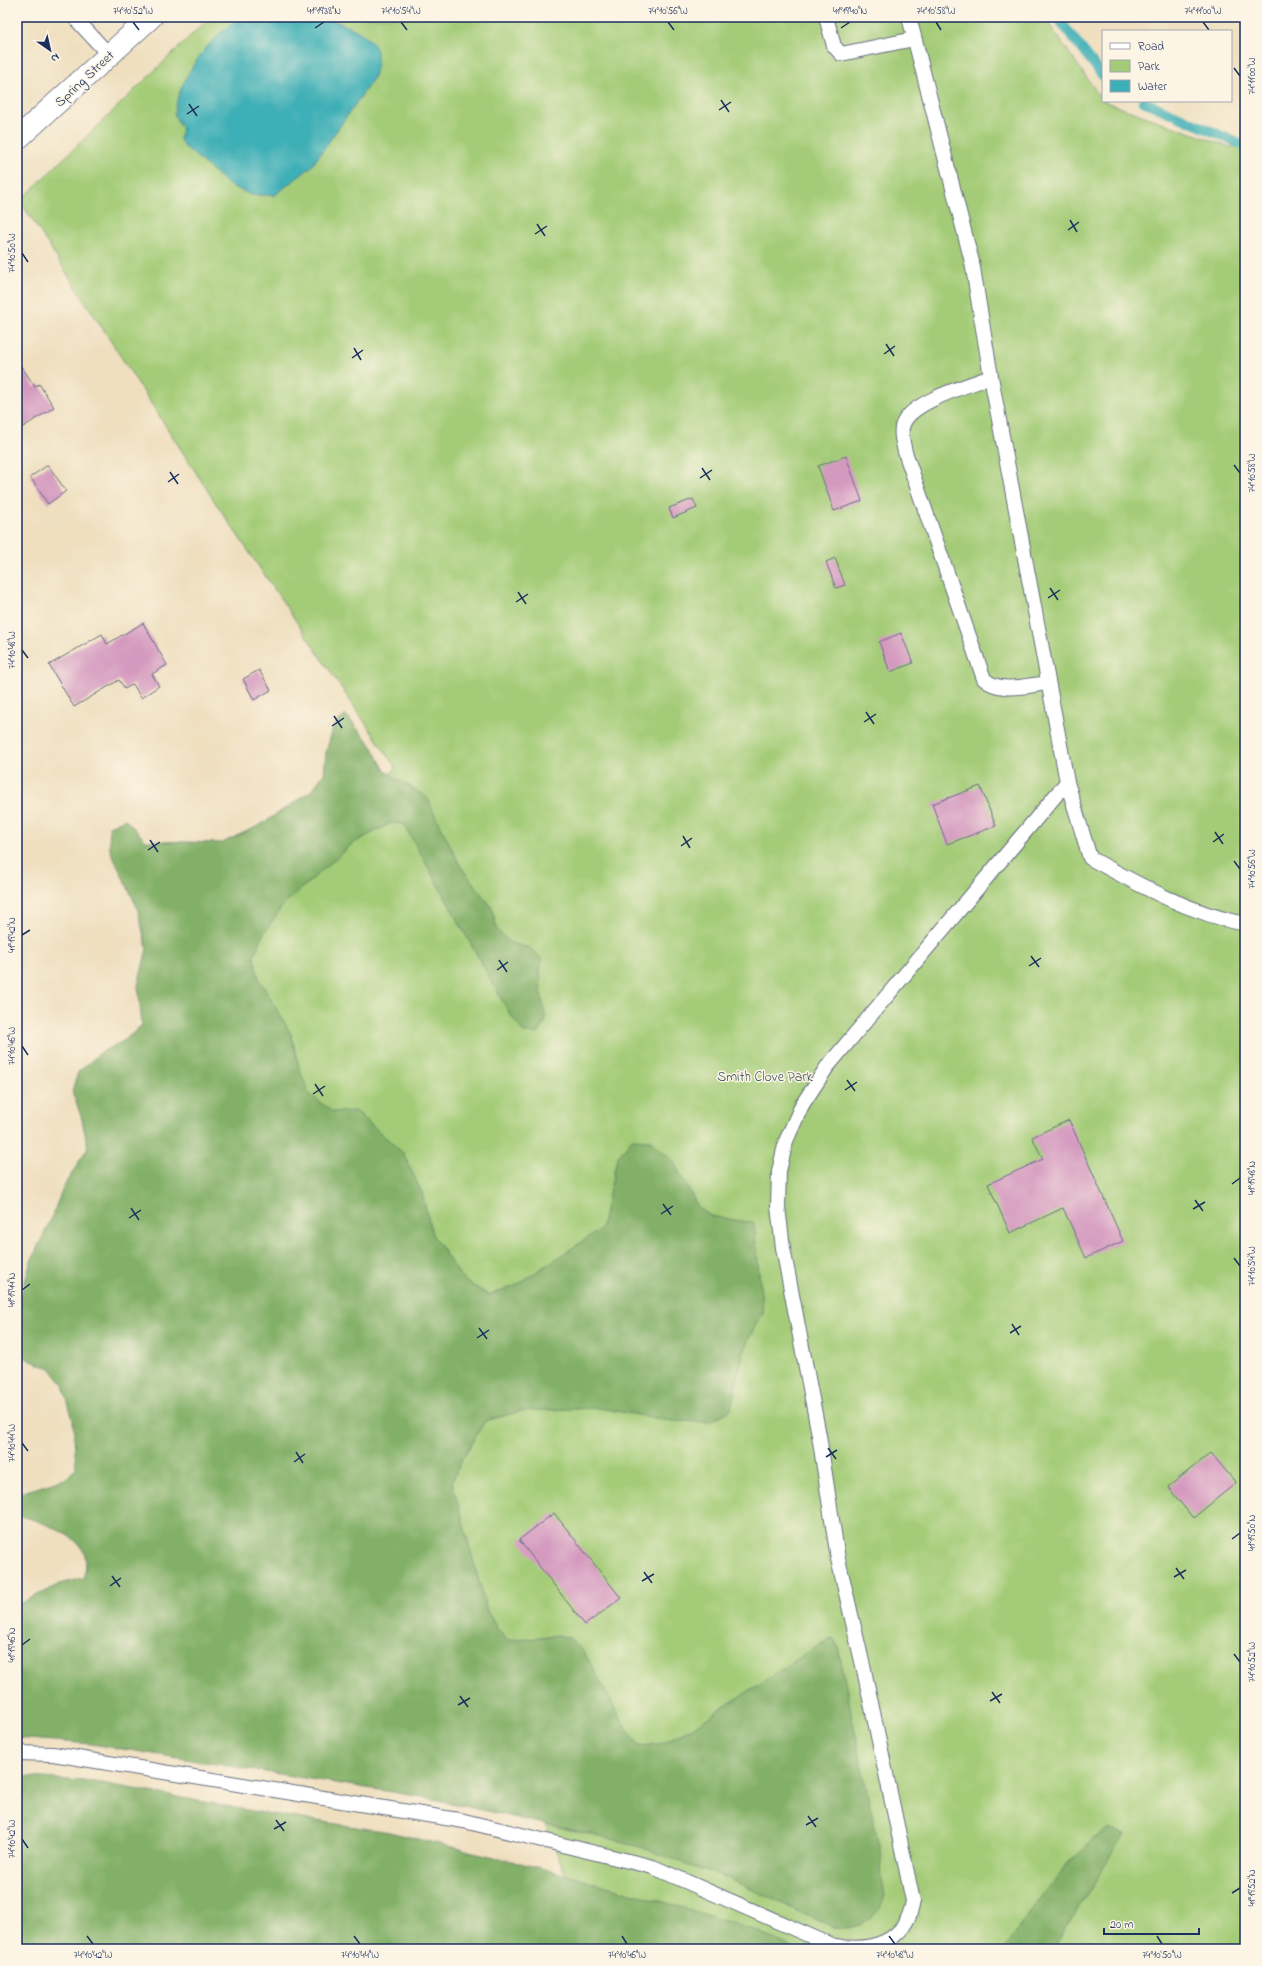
<svg xmlns="http://www.w3.org/2000/svg" width="1262" height="1966" font-family="'Indie Flower',sans-serif">
  <style>
    .green { fill: #a4cc78; stroke: #607e6b }
    .forest { fill: #83b068; stroke: #4f7063 }
    .water { fill: #3eafb6; stroke: #2c6f8a }
    .lines { fill: none; stroke-linecap: round; stroke-linejoin: round }
    .stream { stroke: #3eafb6; stroke-width: 10 }
    .building { fill: #d499bf }
    .lane-casing { stroke: #656d80; stroke-width: 16 }
    .secondary-casing { stroke: #656d80; stroke-width: 24 }
    .lane { stroke: #fff; stroke-width: 14 }
    .secondary { stroke: #fff; stroke-width: 22 }
    .ticks { fill: none; stroke: #1b2f5e; stroke-width: 1.5 }
    .labels { text-anchor: middle; stroke-width: 3; stroke-linejoin: round; paint-order: stroke }
    .street-label { font-size: 14px; fill: #1b2f5e; stroke: #fcf5e5 }
    .park-label { font-size: 14px; fill: #3d5664; stroke: #fcf5e5 }
    .neatline { fill: none; stroke: #1b2f5e; stroke-width: 1.5 }
    .ticks-label { font-size: 10px; text-anchor: middle; fill: #1b2f5e }
  </style>
  <rect width="100%" height="100%" fill="#fcf5e5"/>
  <filter id="ink" filterUnits="userSpaceOnUse"><feTurbulence type="fractalNoise" baseFrequency=".025" numOctaves="2"/><feDisplacementMap in="SourceGraphic" scale="8" xChannelSelector="R" yChannelSelector="G"/><feConvolveMatrix kernelMatrix="1 2 1 2 8 2 1 2 1" color-interpolation-filters="sRGB"/></filter>
  <filter id="wash" filterUnits="userSpaceOnUse"><feTurbulence type="fractalNoise" baseFrequency=".012" numOctaves="4" result="noise"/><feDisplacementMap in="SourceGraphic" scale="16" xChannelSelector="R" yChannelSelector="G"/><feGaussianBlur stdDeviation="0.9" result="paint"/><feColorMatrix in="noise" values="0 0 0 0 0 0 0 0 0 0 0 0 0 0 0 0 0 1.4 0 .05"/><feComposite in="paint" operator="in"/></filter>
  <g filter="url(#wash)">
    <rect width="100%" height="100%" fill="#efdfbf"/>
    <!-- green -->
    <path class="green" d="M210,17H1044L1103,101L1230,147L1245,144V1949H595L198,950L396,768L215,502L20,201Z"/>
    <!-- forest -->
    <path class="forest" d="M346,715L372,746L385,771L428,798L433,811L461,867L492,908L497,930L510,943L530,948L542,959L540,972L541,993L546,1020L539,1033H524L508,1011L413,840L403,824L391,823L352,844L283,905L263,935L254,957L259,979L291,1034L299,1067L309,1094L333,1112L356,1111L403,1153L422,1193L432,1234L459,1274L468,1283L489,1295L515,1286L601,1229L617,1158L632,1139L651,1140L673,1161L698,1207L710,1216L754,1223L763,1314C743,1340 737,1378 731,1410L708,1422L672,1421L599,1408L521,1411L485,1421L461,1461L452,1482L487,1611L498,1630L507,1640L558,1635L570,1638L584,1652L627,1730L640,1746L659,1744L689,1730L816,1647L833,1638L838,1646L868,1797L880,1848L882,1880L885,1895L880,1909L870,1919L860,1925L847,1928L832,1927L730,1879L625,1842L429,1798L91,1744L17,1738V1605L60,1584L83,1578C87,1568 87,1556 81,1547C70,1532 35,1519 17,1515V1494L65,1479L76,1468L73,1420L63,1385L51,1369L27,1359L17,1345L21,1295L31,1261L50,1221L64,1186L88,1147L81,1116L72,1091L78,1072L100,1053L125,1040L142,1025L138,985L147,949L137,907L110,850L109,826L125,819L146,841L222,843L262,824L311,791L324,774L326,752L334,725Z
      M17,1776L96,1782L258,1812L389,1832L545,1869L678,1906L759,1932L795,1949H17Z
      M1108,1829L1125,1834L1053,1949H1003C1031,1911 1068,1854 1108,1829Z"/>
    <!-- water -->
    <path class="water" d="M241,17C264,17 292,14 315,17C333,19 373,32 377,52C378,62 376,70 373,79L311,167L275,195H251L229,185L184,146L180,140L182,129L174,114C180,75 209,38 241,17Z"/>
    <g class="lines">
      <!-- stream -->
      <path class="stream" d="M1057,17L1103,76
        M1143,101L1245,146"/>
    </g>
    <g id="blocks">
      <!-- building -->
      <path class="building" d="M22,367L35,387L39,384L54,407L17,431V370Z
        M846,456L862,501L834,511L818,466Z
        M48,465L66,491L48,504L30,477Z
        M693,499L697,508L673,518L669,508Z
        M835,558L845,585L836,588L826,562Z
        M143,623L167,665L152,674L159,686L141,698L133,684L125,689L119,680L74,707L49,665L102,634L107,644Z
        M901,633L913,663L890,672L879,642Z
        M259,670L271,690L254,700L243,679Z
        M980,786L996,826L947,844L932,804Z
        M1069,1120L1123,1241L1086,1258L1063,1208L1010,1233L988,1184L1043,1159L1032,1137Z
        M1211,1453L1236,1483L1193,1518L1168,1487Z
        M554,1513L621,1598L585,1625L519,1540Z"/>
    </g>
  </g>
  <g filter="url(#ink)">
    <use href="#blocks" fill-opacity="0" stroke="#656d80" stroke-width="1"/>
    <g class="lines">
      <!-- lane casing -->
      <g class="lane-casing">
        <path id="lane" d="M77,17L75,18L109,55
          M826,17L834,46L841,54L914,39
          M909,17L972,262L991,377L1067,782L1090,858C1139,885 1189,913 1245,924
          M991,377C969,385 914,401 904,422C899,431 903,442 905,452L984,679C1000,694 1029,685 1048,683
          M17,1753L53,1754L464,1821L653,1867L831,1945C869,1953 906,1944 913,1901L864,1670L838,1559L819,1435L783,1248L778,1207L779,1171L786,1141L802,1105L827,1067L1067,782"/>
      </g>
      <!-- secondary casing -->
      <g class="secondary-casing">
        <path id="secondary" d="M17,139L151,17"/>
      </g>
      <!-- lane -->
      <use href="#lane" class="lane"/>
      <!-- secondary -->
      <use href="#secondary" class="secondary"/>
    </g>
  </g>
  <!-- ticks -->
  <path class="ticks" d="M133,22L139,30M401,22L407,30M668,22L674,30M936,22L941,30M1203,22L1209,30M315,28L324,22M841,28L850,22M1234,68L1240,76M721,100L729,112M189,104L197,116M719,110L731,102M187,114L199,106M1070,220L1077,232M537,224L545,236M1068,230L1079,222M535,234L547,226M22,253L28,262M886,344L894,356M354,348L361,360M884,354L895,346M352,358L363,350M1234,465L1240,473M702,468L710,480M170,472L178,484M700,478L712,470M168,482L179,474M1050,588L1058,600M518,592L526,604M1048,598L1060,590M516,602L528,594M22,650L28,658M866,712L874,724M334,716L342,728M864,722L876,714M332,726L344,718M1215,832L1223,844M683,836L690,848M150,840L158,852M1213,842L1224,834M681,846L692,838M148,850L160,842M1234,861L1240,869M22,935L30,930M1031,956L1039,967M499,960L507,972M1029,966L1041,958M497,970L508,962M22,1046L28,1055M847,1080L855,1091M315,1084L323,1096M845,1090L857,1082M313,1094L325,1086M1232,1184L1240,1178M1195,1200L1203,1211M663,1204L671,1215M131,1208L139,1220M1193,1209L1205,1202M661,1214L673,1206M129,1218L141,1210M1234,1258L1240,1266M22,1290L30,1284M1012,1324L1019,1335M479,1328L487,1339M1010,1333L1021,1326M477,1338L489,1330M22,1443L28,1451M828,1448L836,1459M296,1452L303,1463M826,1457L837,1450M294,1462L305,1454M1232,1539L1240,1533M1176,1568L1184,1579M644,1572L652,1583M112,1576L120,1587M1174,1577L1186,1570M642,1581L654,1574M110,1586L121,1578M22,1645L30,1639M1234,1654L1240,1662M992,1692L1000,1703M460,1696L468,1707M990,1701L1002,1694M458,1705L470,1698M808,1816L816,1827M276,1820L284,1831M806,1825L818,1818M274,1829L286,1822M22,1839L28,1848M1232,1893L1240,1888M87,1936L93,1944M354,1936L360,1944M622,1936L627,1944M889,1936L895,1944M1157,1936L1162,1944"/>
  <g class="labels">
    <!-- street labels -->
    <g class="street-label">
      <text transform="translate(84 78) rotate(-43)" y="5">Spring Street</text>
    </g>
    <!-- park labels -->
    <g class="park-label">
      <text x="765" y="1081">Smith Clove Park</text>
    </g>
  </g>
  <!-- margin -->
  <rect width="1262" height="1966" fill="none" stroke="#fcf5e5" stroke-width="44"/>
  <!-- legend -->
  <rect x="1102" y="30" width="130" height="72" fill="#fcf5e5" stroke="#a2a6af"/>
  <rect x="1110" y="43" width="20" height="6" fill="#ffffff" stroke="#a2a6af"/>
  <text x="1138" y="50" font-size="12" fill="#1b2f5e">Road</text>
  <rect x="1110" y="60" width="20" height="12" fill="#a4cc78" stroke="#a2a6af"/>
  <text x="1138" y="70" font-size="12" fill="#1b2f5e">Park</text>
  <rect x="1110" y="80" width="20" height="12" fill="#3eafb6" stroke="#a2a6af"/>
  <text x="1138" y="90" font-size="12" fill="#1b2f5e">Water</text>
  <!-- north arrow -->
  <g transform="translate(50 50) rotate(146)" stroke="#fcf5e5" stroke-width="3" paint-order="stroke">
  <path d="M0-3L7 15L0 10L-7 15Z" fill="#1b2f5e"/>
  <text y="-6" font-size="11" font-weight="bold" text-anchor="middle" fill="#1b2f5e">N</text>
  </g>
  <!-- scale -->
  <path d="M1104 1928v6h95v-6" fill="none" stroke="#1b2f5e" stroke-width="2"/>
  <text x="1110" y="1928" font-size="12" fill="#1b2f5e" stroke="#fcf5e5" stroke-width="3" paint-order="stroke">20 m</text>
  <rect x="22" y="22" width="1218" height="1922" class="neatline"/>
  <g class="ticks-label">
    <text x="133" y="14">74°10'52"W</text>
    <text x="324" y="14">41°19'38"N</text>
    <text x="401" y="14">74°10'54"W</text>
    <text x="668" y="14">74°10'56"W</text>
    <text x="850" y="14">41°19'40"N</text>
    <text x="936" y="14">74°10'58"W</text>
    <text x="1203" y="14">74°11'00"W</text>
    <text transform="translate(1251 76) rotate(-90)" y="4">74°11'00"W</text>
    <text transform="translate(11 253) rotate(-90)" y="4">74°10'50"W</text>
    <text transform="translate(1251 473) rotate(-90)" y="4">74°10'58"W</text>
    <text transform="translate(11 650) rotate(-90)" y="4">74°10'48"W</text>
    <text transform="translate(1251 869) rotate(-90)" y="4">74°10'56"W</text>
    <text transform="translate(11 935) rotate(-90)" y="4">41°19'42"N</text>
    <text transform="translate(11 1046) rotate(-90)" y="4">74°10'46"W</text>
    <text transform="translate(1251 1178) rotate(-90)" y="4">41°19'48"N</text>
    <text transform="translate(1251 1266) rotate(-90)" y="4">74°10'54"W</text>
    <text transform="translate(11 1290) rotate(-90)" y="4">41°19'44"N</text>
    <text transform="translate(11 1443) rotate(-90)" y="4">74°10'44"W</text>
    <text transform="translate(1251 1533) rotate(-90)" y="4">41°19'50"N</text>
    <text transform="translate(11 1645) rotate(-90)" y="4">41°19'46"N</text>
    <text transform="translate(1251 1662) rotate(-90)" y="4">74°10'52"W</text>
    <text transform="translate(11 1839) rotate(-90)" y="4">74°10'42"W</text>
    <text transform="translate(1251 1888) rotate(-90)" y="4">41°19'52"N</text>
    <text x="93" y="1958">74°10'42"W</text>
    <text x="360" y="1958">74°10'44"W</text>
    <text x="627" y="1958">74°10'46"W</text>
    <text x="895" y="1958">74°10'48"W</text>
    <text x="1162" y="1958">74°10'50"W</text>
  </g>
</svg>
